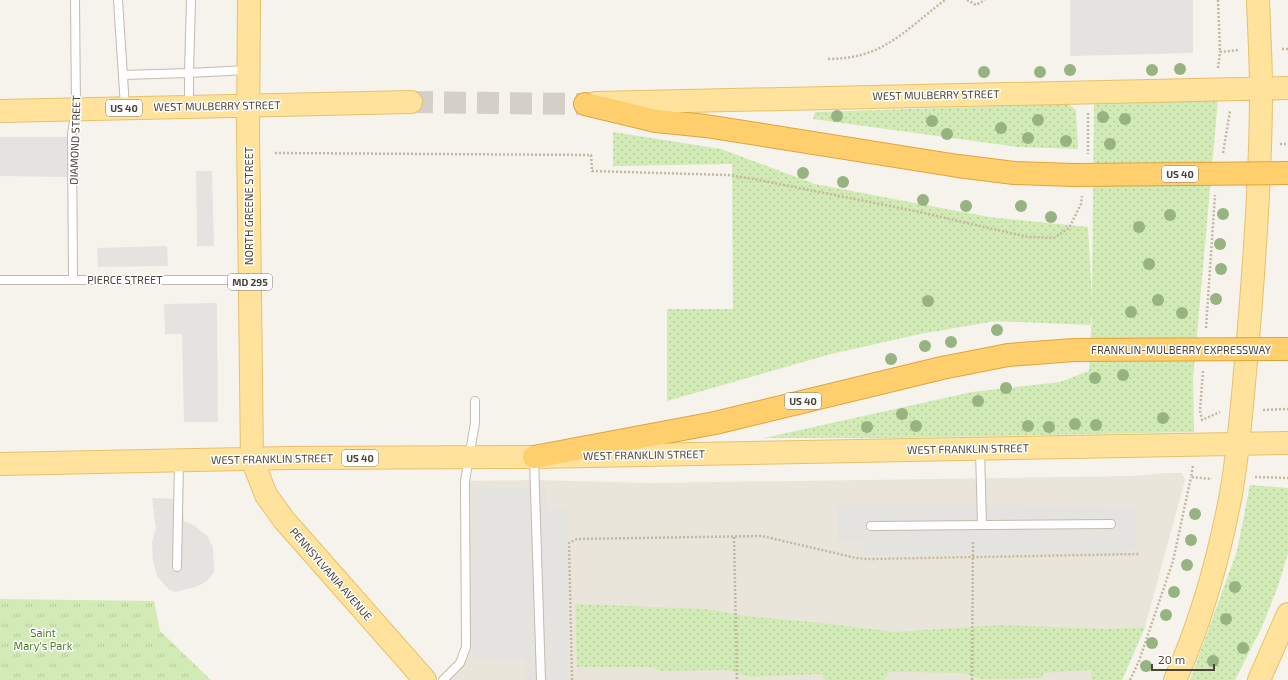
<svg xmlns="http://www.w3.org/2000/svg" width="1288" height="680" font-family="'Exo 2',sans-serif">
  <style>
    .residential { fill: #eae5da }
    .grass { fill: url(#grass-dots) }
    .park { fill: url(#park-tufts) }
    .parking { fill: #e5e3e0 }
    .lines { fill: none; stroke-linecap: round; stroke-linejoin: round }
    .primary-tunnel { stroke: #d4d0c8; stroke-width: 22; stroke-dasharray: 22 11; stroke-linecap: butt }
    .lane-casing { stroke: #c2bbae; stroke-width: 10 }
    .primary-casing { stroke: #e6c16a; stroke-width: 24 }
    .highway-casing { stroke: #e0a43c; stroke-width: 24 }
    .path { stroke: #c4b79f; stroke-width: 2.5; stroke-dasharray: 2 2; stroke-linecap: butt }
    .lane { stroke: #fff; stroke-width: 8 }
    .primary { stroke: #ffe39c; stroke-width: 22 }
    .highway { stroke: #ffcf6e; stroke-width: 22 }
    .highway-bridge-casing { stroke: #e0a43c; stroke-width: 24; stroke-linecap: butt }
    .highway-bridge { stroke: #ffcf6e; stroke-width: 22 }
    .tree { fill: #97b381 }
    .labels { text-anchor: middle; stroke-width: 3; stroke-linejoin: round; paint-order: stroke }
    .shield { fill: #fff; stroke: #817c74; stroke-width: 1 }
    .shield-label { font-size: 10px; font-weight: bold; fill: #4b4439 }
    .street-label { font-size: 11px; fill: #4b4439; stroke: #fff }
    .park-label { font-size: 11px; fill: #4a7f2a; stroke: #fff }
  </style>
  <defs>
    <pattern id="grass-dots" width="8" height="8" patternUnits="userSpaceOnUse"><rect width="8" height="8" fill="#d2eab5"/><path d="M2 2h.1M6 6h.1" fill="none" stroke="#b6ca9c" stroke-width="1.8" stroke-linecap="round"/></pattern>
    <pattern id="park-tufts" width="24" height="20" patternUnits="userSpaceOnUse"><rect width="24" height="20" fill="#d2eab5"/><path d="M3 7l-1-3M5 7V3M7 7l1-3M15 17l-1-3M17 17v-4M19 17l1-3" fill="none" stroke="#b6ca9c"/></pattern>
  </defs>
  <rect width="100%" height="100%" fill="#f6f3ec"/>
  <!-- residential -->
  <path class="residential" d="M1163,473H1182L1185,480L1145,627L1122,680H445L466,647L465,481L534,480L652,483L1133,476Z"/>
  <!-- grass -->
  <path class="grass" d="M1218,99L1193,379L1194,432L893,438H764L972,392L1060,382L1089,371L1092,314L1090,325L996,321L920,334L831,354L667,401V309H733L732,164L613,166V132L721,149L815,184L989,217L1088,227L1092,301L1094,103Z
    M1068,104L1076,110L1078,149L1018,147L813,119L815,112Z
    M1250,485L1288,488V553L1278,586L1261,629L1235,680H1190L1237,551Z
    M575,604L706,609L746,616L823,623L894,632L1000,625L1110,629L1145,627L1122,680H1091V670L1043,673L1042,678L980,679L964,673L889,672L884,680H825L822,674L749,677L728,670L659,671L654,667H577Z"/>
  <!-- park -->
  <path class="park" d="M0,599L154,601L160,631L211,680H0Z"/>
  <!-- parking -->
  <path class="parking" d="M1070,0H1193V53L1070,56Z
    M0,137H68L67,177L0,176Z
    M196,171H212L214,246H197Z
    M167,246L168,266L98,267L97,248Z
    M217,303L218,422H184L182,334H165L164,304Z
    M473,488H546V510H568L567,680H525V659L472,658Z
    M152,498L182,499L184,521L195,526L207,536L213,547L214,572L207,581L198,586L176,592L169,590L157,576L153,561L152,541L156,529Z
    M838,505H1009L1137,508L1136,548L1119,553L864,556V542H838Z"/>
  <g class="lines">
    <!-- primary-tunnel -->
    <path class="primary-tunnel" d="M411,102L585,104"/>
    <!-- lane casing -->
    <g class="lane-casing">
      <path id="lane" d="M118,0L125,107
        M191,0L189,73L248,70
        M123,75L189,73V106
        M73,279L72,134L76,109L75,0
        M0,280H249
        M980,450L982,525
        M534,458L541,680
        M871,526L1111,524
        M177,567L179,461
        M443,680L460,663L466,647L465,481L475,423V401"/>
    </g>
    <!-- primary casing -->
    <g class="primary-casing">
      <path id="primary" d="M249,0L248,133L252,459L266,495L284,520L425,680
        M596,103L1288,88
        M0,111L411,102
        M0,464L289,458L534,457L1288,443
        M1175,680C1201,622 1219,557 1231,494C1240,443 1243,391 1248,339C1255,256 1261,173 1261,90C1261,60 1259,30 1258,0
        M1259,680L1288,614"/>
    </g>
    <!-- highway casing -->
    <g class="highway-casing">
      <path id="highway" d="M585,104L656,121L706,126L958,166L1014,173L1073,175
        M534,457L715,423L942,368L1008,355L1074,350"/>
    </g>
    <!-- path -->
    <path class="path" d="M967,0L976,5L985,0
      M1218,0L1220,52
      M1282,49H1288
      M828,59C883,59 904,31 945,0
      M1218,68L1220,52L1239,50
      M1088,113V154
      M1280,144H1288
      M275,153L591,155L592,171L728,175L754,179L915,211L1028,237L1054,238L1069,228L1081,204L1082,196
      M1223,153L1230,111
      M1206,328L1215,195
      M1203,371L1200,411L1202,420L1220,412
      M1263,410L1288,409
      M1193,466L1191,477L1212,479
      M1255,477L1288,478
      M734,537L737,680
      M572,680L569,543L577,539L762,536L856,558L868,559L1140,554
      M972,680L973,540
      M1130,680L1139,661L1173,561L1191,477"/>
    <!-- lane -->
    <use href="#lane" class="lane"/>
    <!-- primary -->
    <use href="#primary" class="primary"/>
    <!-- highway -->
    <use href="#highway" class="highway"/>
    <!-- highway-bridge casing -->
    <g class="highway-bridge-casing">
      <path id="highway-bridge" d="M1073,175L1288,173
        M1074,350L1288,349"/>
    </g>
    <!-- highway-bridge -->
    <use href="#highway-bridge" class="highway-bridge"/>
  </g>
  <!-- trees -->
  <g class="tree">
    <circle cx="1180" cy="69" r="6"/>
    <circle cx="1070" cy="70" r="6"/>
    <circle cx="1152" cy="70" r="6"/>
    <circle cx="984" cy="72" r="6"/>
    <circle cx="1040" cy="72" r="6"/>
    <circle cx="837" cy="116" r="6"/>
    <circle cx="1103" cy="117" r="6"/>
    <circle cx="1125" cy="119" r="6"/>
    <circle cx="1038" cy="120" r="6"/>
    <circle cx="932" cy="121" r="6"/>
    <circle cx="1001" cy="128" r="6"/>
    <circle cx="947" cy="134" r="6"/>
    <circle cx="1028" cy="138" r="6"/>
    <circle cx="1066" cy="141" r="6"/>
    <circle cx="1110" cy="144" r="6"/>
    <circle cx="803" cy="173" r="6"/>
    <circle cx="843" cy="182" r="6"/>
    <circle cx="923" cy="200" r="6"/>
    <circle cx="966" cy="206" r="6"/>
    <circle cx="1021" cy="206" r="6"/>
    <circle cx="1223" cy="214" r="6"/>
    <circle cx="1170" cy="215" r="6"/>
    <circle cx="1051" cy="217" r="6"/>
    <circle cx="1139" cy="227" r="6"/>
    <circle cx="1220" cy="244" r="6"/>
    <circle cx="1149" cy="264" r="6"/>
    <circle cx="1221" cy="269" r="6"/>
    <circle cx="1216" cy="299" r="6"/>
    <circle cx="1158" cy="300" r="6"/>
    <circle cx="928" cy="301" r="6"/>
    <circle cx="1131" cy="312" r="6"/>
    <circle cx="1182" cy="313" r="6"/>
    <circle cx="997" cy="330" r="6"/>
    <circle cx="951" cy="342" r="6"/>
    <circle cx="925" cy="346" r="6"/>
    <circle cx="891" cy="359" r="6"/>
    <circle cx="1123" cy="375" r="6"/>
    <circle cx="1095" cy="378" r="6"/>
    <circle cx="1006" cy="388" r="6"/>
    <circle cx="978" cy="401" r="6"/>
    <circle cx="902" cy="414" r="6"/>
    <circle cx="1163" cy="418" r="6"/>
    <circle cx="1075" cy="424" r="6"/>
    <circle cx="1096" cy="425" r="6"/>
    <circle cx="916" cy="426" r="6"/>
    <circle cx="1028" cy="426" r="6"/>
    <circle cx="867" cy="427" r="6"/>
    <circle cx="1049" cy="427" r="6"/>
    <circle cx="1195" cy="514" r="6"/>
    <circle cx="1191" cy="540" r="6"/>
    <circle cx="1187" cy="565" r="6"/>
    <circle cx="1235" cy="587" r="6"/>
    <circle cx="1174" cy="592" r="6"/>
    <circle cx="1166" cy="615" r="6"/>
    <circle cx="1226" cy="619" r="6"/>
    <circle cx="1152" cy="643" r="6"/>
    <circle cx="1243" cy="648" r="6"/>
    <circle cx="1213" cy="661" r="6"/>
    <circle cx="1146" cy="666" r="6"/>
  </g>
  <g class="labels">
    <!-- shield labels -->
    <g class="shield">
      <rect x="106" y="100" width="36" height="16" rx="3"/>
      <rect x="1162" y="166" width="36" height="16" rx="3"/>
      <rect x="228" y="274" width="44" height="16" rx="3"/>
      <rect x="785" y="393" width="36" height="16" rx="3"/>
      <rect x="342" y="450" width="36" height="16" rx="3"/>
    </g>
    <g class="shield-label">
      <text x="124" y="112">US 40</text>
      <text x="1180" y="178">US 40</text>
      <text x="250" y="286">MD 295</text>
      <text x="803" y="405">US 40</text>
      <text x="360" y="462">US 40</text>
    </g>
    <!-- street labels -->
    <g class="street-label">
      <text transform="translate(936 95) rotate(-1)" y="4">WEST MULBERRY STREET</text>
      <text transform="translate(217 106) rotate(-1)" y="4">WEST MULBERRY STREET</text>
      <text transform="translate(75 140) rotate(-88)" y="4">DIAMOND STREET</text>
      <text transform="translate(249 206) rotate(-90)" y="4">NORTH GREENE STREET</text>
      <text x="125" y="284">PIERCE STREET</text>
      <text x="1181" y="354">FRANKLIN-MULBERRY EXPRESSWAY</text>
      <text transform="translate(968 449) rotate(-1)" y="4">WEST FRANKLIN STREET</text>
      <text transform="translate(644 455) rotate(-1)" y="4">WEST FRANKLIN STREET</text>
      <text transform="translate(272 459) rotate(-1)" y="4">WEST FRANKLIN STREET</text>
      <text transform="translate(331 574) rotate(49)" y="4">PENNSYLVANIA AVENUE</text>
    </g>
    <!-- park labels -->
    <g class="park-label">
      <text x="43" y="637">Saint<tspan x="43" dy="13">Mary's Park</tspan></text>
    </g>
  </g>
  <!-- scale -->
  <path d="M1152 664v6h62v-6" fill="none" stroke="#4b4439" stroke-width="2"/>
  <text x="1158" y="664" font-size="12" fill="#4b4439" stroke="#ffffff" stroke-width="3" paint-order="stroke">20 m</text>
</svg>
